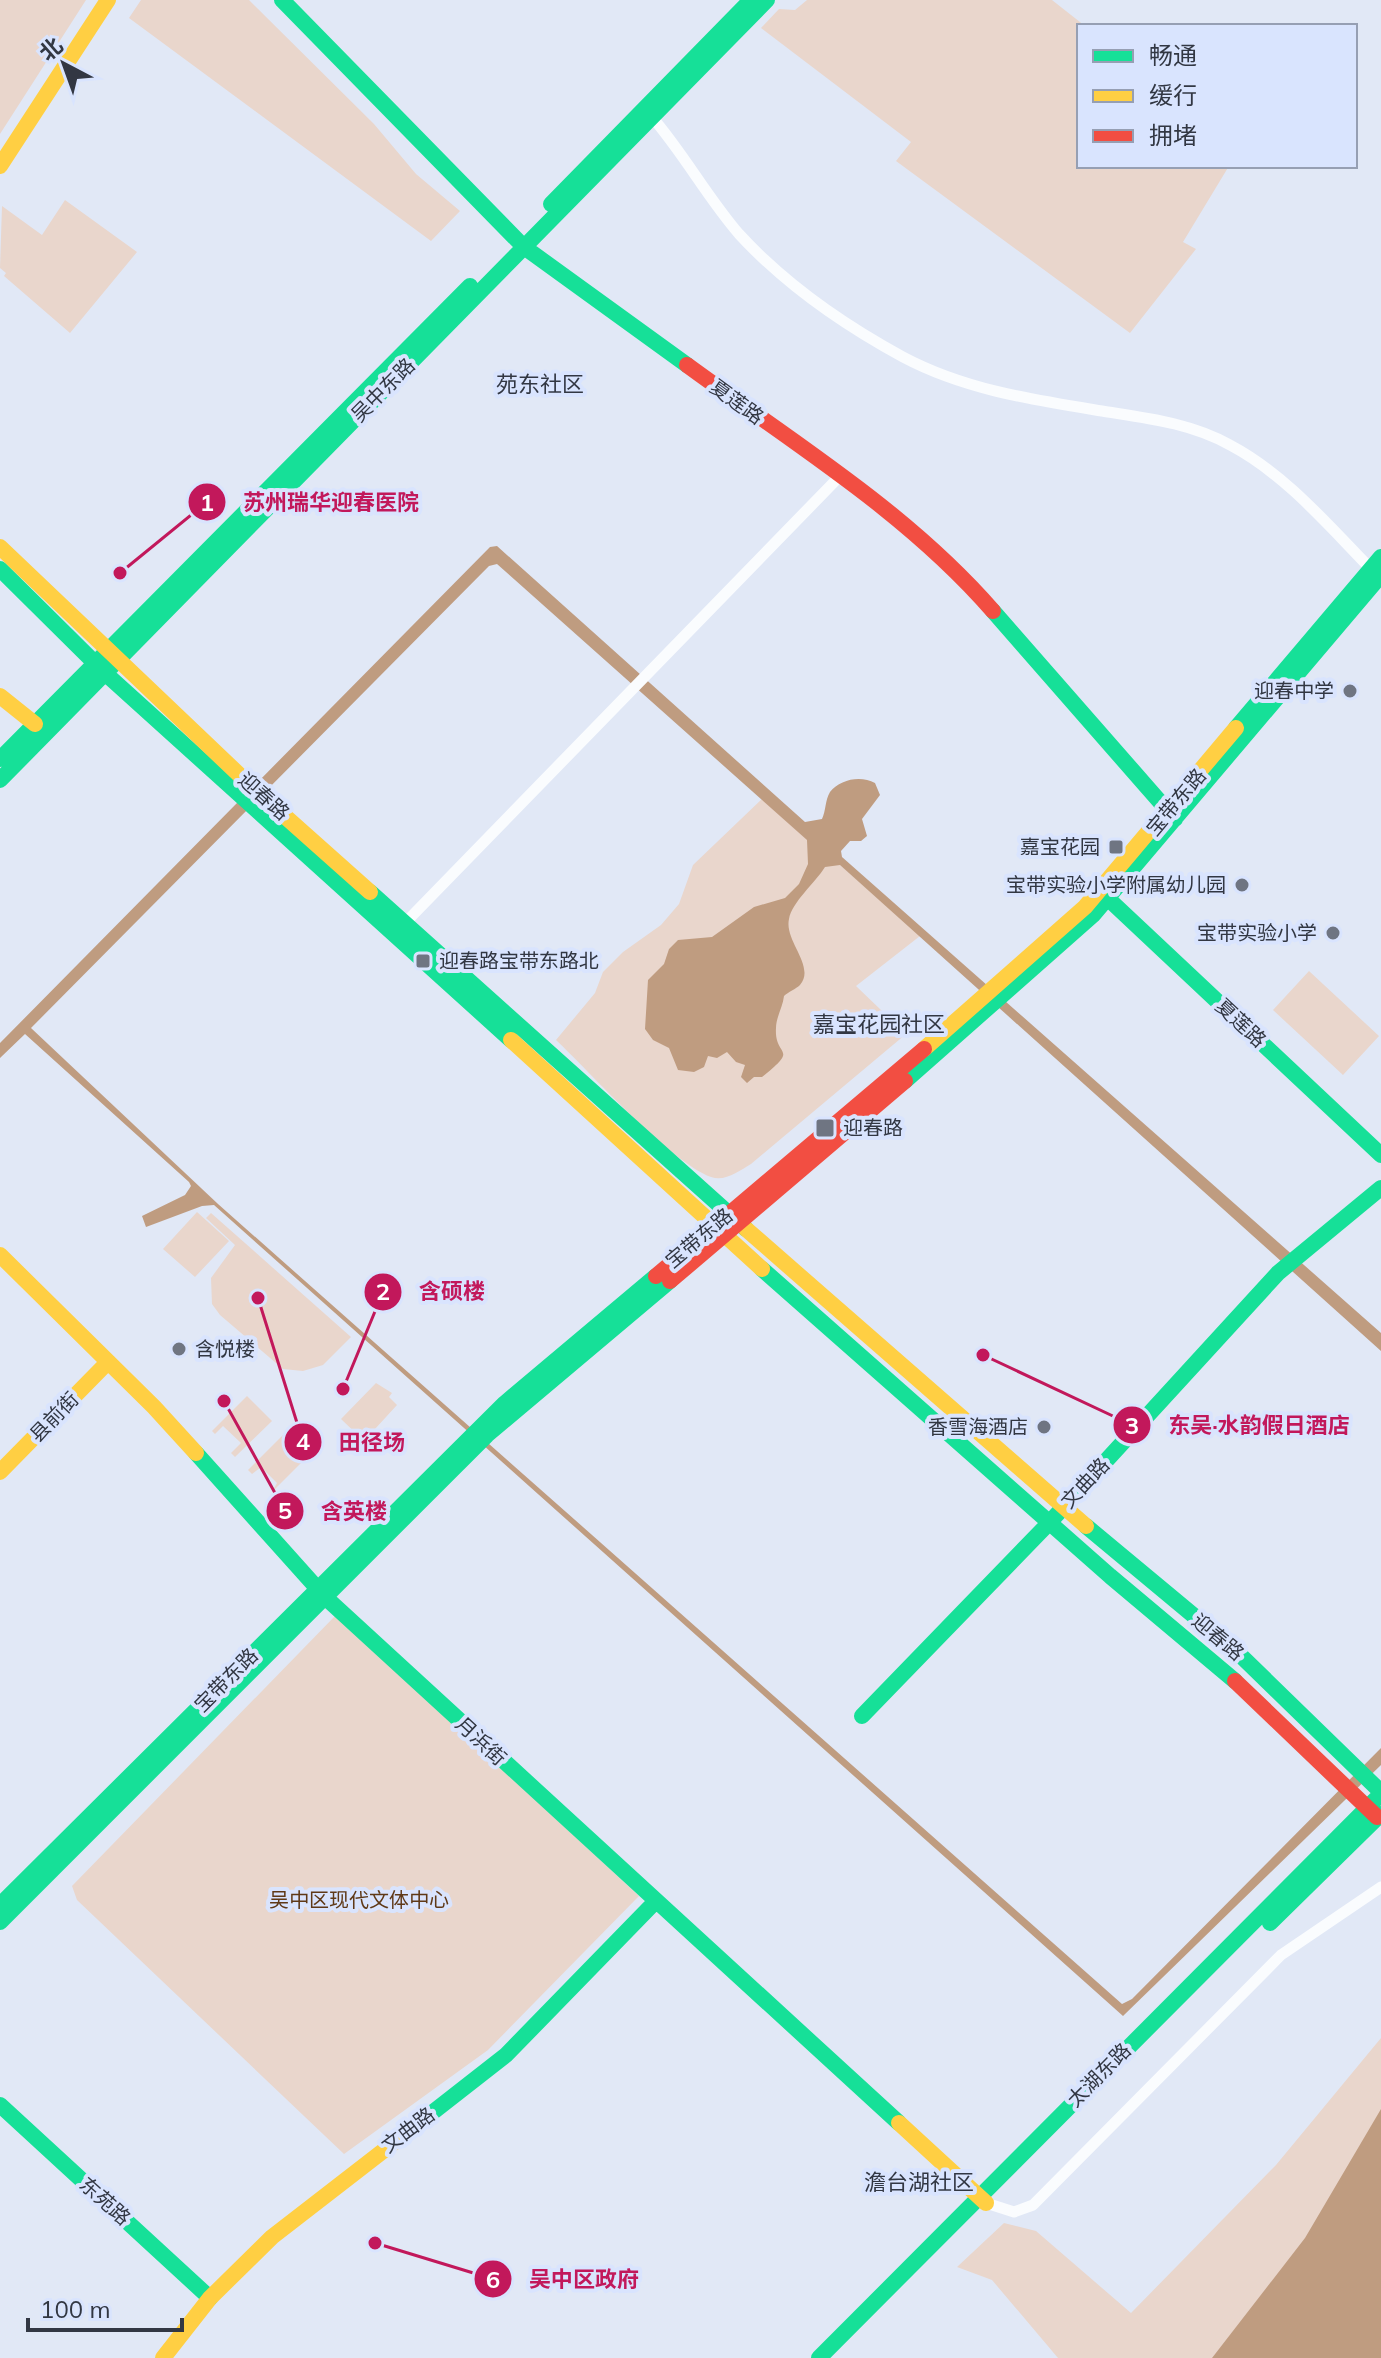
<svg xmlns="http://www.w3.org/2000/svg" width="1381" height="2358" font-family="Mulish,'Noto Sans SC',sans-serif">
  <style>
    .green { fill: #e9d6cc }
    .water { fill: #bf9c80 }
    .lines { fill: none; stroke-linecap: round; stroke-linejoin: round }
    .street { stroke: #fafcfe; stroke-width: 11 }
    .fast { stroke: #16e098; stroke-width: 16 }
    .slow { stroke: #ffcf43; stroke-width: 16 }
    .jam { stroke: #f24e42; stroke-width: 16 }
    .poi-dot { fill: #6f7582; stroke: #d9e4fe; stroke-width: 3 }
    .labels { text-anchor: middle; stroke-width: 8; stroke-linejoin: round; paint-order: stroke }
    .street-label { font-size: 20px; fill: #323743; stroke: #d9e4fe }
    .poi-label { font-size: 20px; fill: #323743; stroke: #d9e4fe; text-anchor: end }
    .park-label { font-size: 20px; fill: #5f3917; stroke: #d9e4fe }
    .neighbourhood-label { font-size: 22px; fill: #323743; stroke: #d9e4fe }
    .leader { fill: none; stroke: #c2185b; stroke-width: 3 }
    .callout-dot { fill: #c2185b; stroke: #d9e4fe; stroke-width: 3 }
    .mark-label { font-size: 24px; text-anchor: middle; font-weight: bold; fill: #fff }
    .callout-label { font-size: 22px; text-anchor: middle; font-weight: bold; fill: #c2185b; stroke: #d9e4fe; stroke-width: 8; stroke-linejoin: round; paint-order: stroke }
  </style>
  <rect width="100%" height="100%" fill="#e1e8f6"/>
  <!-- green -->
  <path class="green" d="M0,0H86L0,134Z
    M141,0H249L374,124L416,174L460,211L431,241L129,18Z
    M807,0H1052L1085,26H1079V166H1229L1183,242L1196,249L1130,333L896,161L911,142L761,28L779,9L795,10Z
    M65,200L137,252L70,333L4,276L6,273L0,268L2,206L42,235Z
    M764,797L920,936L856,986L906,1034L751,1164C739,1171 725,1182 711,1177C670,1162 591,1073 556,1040L595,993L603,972L623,952L661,925L679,904L693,865Z
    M1309,971L1379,1036L1343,1075L1273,1010Z
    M197,1212L229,1241L195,1277L163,1249Z
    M211,1213L351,1337L323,1365L303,1371L283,1369L220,1315L212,1304L211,1278L235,1245L206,1218Z
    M376,1383L392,1393L389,1397L397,1405L364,1441L341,1419Z
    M247,1396L272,1421L235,1457L231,1453L241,1443L223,1426L215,1434L212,1431Z
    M285,1433L308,1456L272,1492L277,1483L261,1467L252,1474L248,1470Z
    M335,1616L341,1619L639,1896L488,2050L344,2154L77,1900L72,1886Z
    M1381,2038V2210L1250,2358H1058L992,2280L957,2267L1004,2223L1036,2231L1131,2313L1276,2165Z"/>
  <!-- water -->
  <path class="water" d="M497,546L805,822L822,819C826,811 825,800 830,792C840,779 861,775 875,783L880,795L862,819L867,836L861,841H850L841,851L842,857L1381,1333V1351L840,865L825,867C815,883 792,902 789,919C784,941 816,966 800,985C796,989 788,992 784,996C783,1007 776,1017 776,1028C774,1058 801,1046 762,1077H754L747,1083L741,1077L745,1065L736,1062L727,1052L717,1058L708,1056L704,1067L694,1072L678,1070L669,1048L653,1040L645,1029L648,980L664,964L669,949L678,940L712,937L754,907L785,898L799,884L808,864L807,840L497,564L489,566L31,1028L218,1204L1122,2004L1132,1999L1381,1748V1765L1123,2016L214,1205L202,1206L146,1227L142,1216L185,1195L191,1186L189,1182L25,1034L0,1058V1043L490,547Z
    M1381,2109V2358H1212L1305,2238Z"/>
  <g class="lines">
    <!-- street -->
    <path class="street" d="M652,117C684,154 707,197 739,234C785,284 844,325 903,357C965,390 1034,400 1102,411C1146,418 1191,423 1230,445C1285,474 1328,525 1371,569
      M405,923L839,477
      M986,2203L1014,2212L1033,2205L1281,1955L1381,1887"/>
    <!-- fast -->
    <path class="fast" d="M282,0L524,247L687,365
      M551,204L751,0
      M0,569L106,674L511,1040
      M993,611L1175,819
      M1236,728L1381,557
      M0,759L470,286
      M0,780L767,0
      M370,892L746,1229
      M1101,892L1381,1155
      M905,1081L1093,915L1381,575
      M762,1269L1110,1576L1235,1681
      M196,1453L325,1597L899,2123
      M1086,1526L1235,1650L1381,1792
      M862,1716L1050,1522L1278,1273L1381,1188
      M0,1905L505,1403L656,1276
      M0,1922L487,1435L670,1281
      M1270,1923L1381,1814
      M0,2105L210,2298
      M396,2141L506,2055L655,1902
      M819,2358L1381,1794"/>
    <!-- slow -->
    <path class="slow" d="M0,166L108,0
      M0,547L251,786L370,892
      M0,696L35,724
      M511,1040L762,1269
      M924,1049L1085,907L1236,728
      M746,1229L1086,1526
      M0,1255L154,1407L196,1453
      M0,1472L108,1362
      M899,2123L986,2203
      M163,2358L210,2298L272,2237L396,2141"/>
    <!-- jam -->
    <path class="jam" d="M687,365C792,442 907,512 993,611
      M656,1276L924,1049
      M670,1281L905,1081
      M1235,1681L1377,1817"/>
  </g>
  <!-- markers -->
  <g class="poi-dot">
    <circle cx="1350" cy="691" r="8"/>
    <rect x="1108" y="839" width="16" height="16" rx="4"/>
    <circle cx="1242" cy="885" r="8"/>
    <circle cx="1333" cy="933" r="8"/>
    <rect x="415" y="953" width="16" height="16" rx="4"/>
    <rect x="815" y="1118" width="20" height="20" rx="4"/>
    <circle cx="179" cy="1349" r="8"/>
    <circle cx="1044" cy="1427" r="8"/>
  </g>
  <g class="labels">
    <!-- street labels -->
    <g class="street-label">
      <text transform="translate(383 390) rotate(-45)" y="7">吴中东路</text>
      <text transform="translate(737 402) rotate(36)" y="7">夏莲路</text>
      <text transform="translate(264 796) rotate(42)" y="7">迎春路</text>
      <text transform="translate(1176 802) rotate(-50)" y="7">宝带东路</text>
      <text transform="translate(1241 1023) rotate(43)" y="7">夏莲路</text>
      <text transform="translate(699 1238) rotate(-40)" y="7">宝带东路</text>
      <text transform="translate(54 1417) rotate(-46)" y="7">县前街</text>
      <text transform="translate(1085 1483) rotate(-47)" y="7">文曲路</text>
      <text transform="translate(1218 1637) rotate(40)" y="7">迎春路</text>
      <text transform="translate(226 1680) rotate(-45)" y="7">宝带东路</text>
      <text transform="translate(481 1741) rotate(43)" y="7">月浜街</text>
      <text transform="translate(1099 2075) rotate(-45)" y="7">太湖东路</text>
      <text transform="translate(408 2130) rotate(-37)" y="7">文曲路</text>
      <text transform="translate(105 2201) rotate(42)" y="7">东苑路</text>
    </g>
    <!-- poi labels -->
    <g class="poi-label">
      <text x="1334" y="698">迎春中学</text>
      <text x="1100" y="854">嘉宝花园</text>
      <text x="1226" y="892">宝带实验小学附属幼儿园</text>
      <text x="1317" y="940">宝带实验小学</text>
      <text x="439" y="968" text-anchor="start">迎春路宝带东路北</text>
      <text x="843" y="1135" text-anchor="start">迎春路</text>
      <text x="195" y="1356" text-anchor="start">含悦楼</text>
      <text x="1028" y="1434">香雪海酒店</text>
    </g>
    <!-- park labels -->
    <g class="park-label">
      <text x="359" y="1907">吴中区现代文体中心</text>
    </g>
    <!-- neighbourhood labels -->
    <g class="neighbourhood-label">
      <text x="540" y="392">苑东社区</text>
      <text x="879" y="1032">嘉宝花园社区</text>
      <text x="919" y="2190">澹台湖社区</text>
    </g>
  </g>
  <!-- callouts -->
  <path class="leader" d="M120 573L207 502M343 1389L383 1292M983 1355L1132 1425M258 1298L303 1442M224 1401L285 1511M375 2243L493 2279"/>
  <g class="callout-dot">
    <circle cx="120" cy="573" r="8"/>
    <circle cx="343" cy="1389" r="8"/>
    <circle cx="983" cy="1355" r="8"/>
    <circle cx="258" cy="1298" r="8"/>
    <circle cx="224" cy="1401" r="8"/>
    <circle cx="375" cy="2243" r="8"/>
    <circle cx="207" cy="502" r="20"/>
    <circle cx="383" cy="1292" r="20"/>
    <circle cx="1132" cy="1425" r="20"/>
    <circle cx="303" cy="1442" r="20"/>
    <circle cx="285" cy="1511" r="20"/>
    <circle cx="493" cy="2279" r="20"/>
  </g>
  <g class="mark-label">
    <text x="207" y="511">1</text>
    <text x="383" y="1300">2</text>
    <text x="1132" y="1434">3</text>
    <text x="303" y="1450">4</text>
    <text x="285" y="1519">5</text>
    <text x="493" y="2288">6</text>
  </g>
  <g class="callout-label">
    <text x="331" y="510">苏州瑞华迎春医院</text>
    <text x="452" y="1299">含硕楼</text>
    <text x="1259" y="1433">东吴·水韵假日酒店</text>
    <text x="372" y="1450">田径场</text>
    <text x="354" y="1519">含英楼</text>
    <text x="584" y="2287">吴中区政府</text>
  </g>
  <!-- legend -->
  <rect x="1077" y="24" width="280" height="144" fill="#d9e4fe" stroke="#969fb3" stroke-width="2"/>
  <rect x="1093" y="50" width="40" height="12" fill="#16e098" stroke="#969fb3" stroke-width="2"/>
  <text x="1149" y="64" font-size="24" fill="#323743">畅通</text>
  <rect x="1093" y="90" width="40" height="12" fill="#ffcf43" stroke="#969fb3" stroke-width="2"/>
  <text x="1149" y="104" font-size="24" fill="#323743">缓行</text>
  <rect x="1093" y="130" width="40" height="12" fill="#f24e42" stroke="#969fb3" stroke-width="2"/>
  <text x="1149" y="144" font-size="24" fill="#323743">拥堵</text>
  <!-- north arrow -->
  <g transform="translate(64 64) rotate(319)" stroke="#d9e4fe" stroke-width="6" paint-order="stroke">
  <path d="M0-6L14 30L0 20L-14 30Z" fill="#323743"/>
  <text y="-12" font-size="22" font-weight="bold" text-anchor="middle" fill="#323743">北</text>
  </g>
  <!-- scale -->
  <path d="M28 2318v12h154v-12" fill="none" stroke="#323743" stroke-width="4"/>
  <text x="40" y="2318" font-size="24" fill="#323743" stroke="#d9e4fe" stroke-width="6" paint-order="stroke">100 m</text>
</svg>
